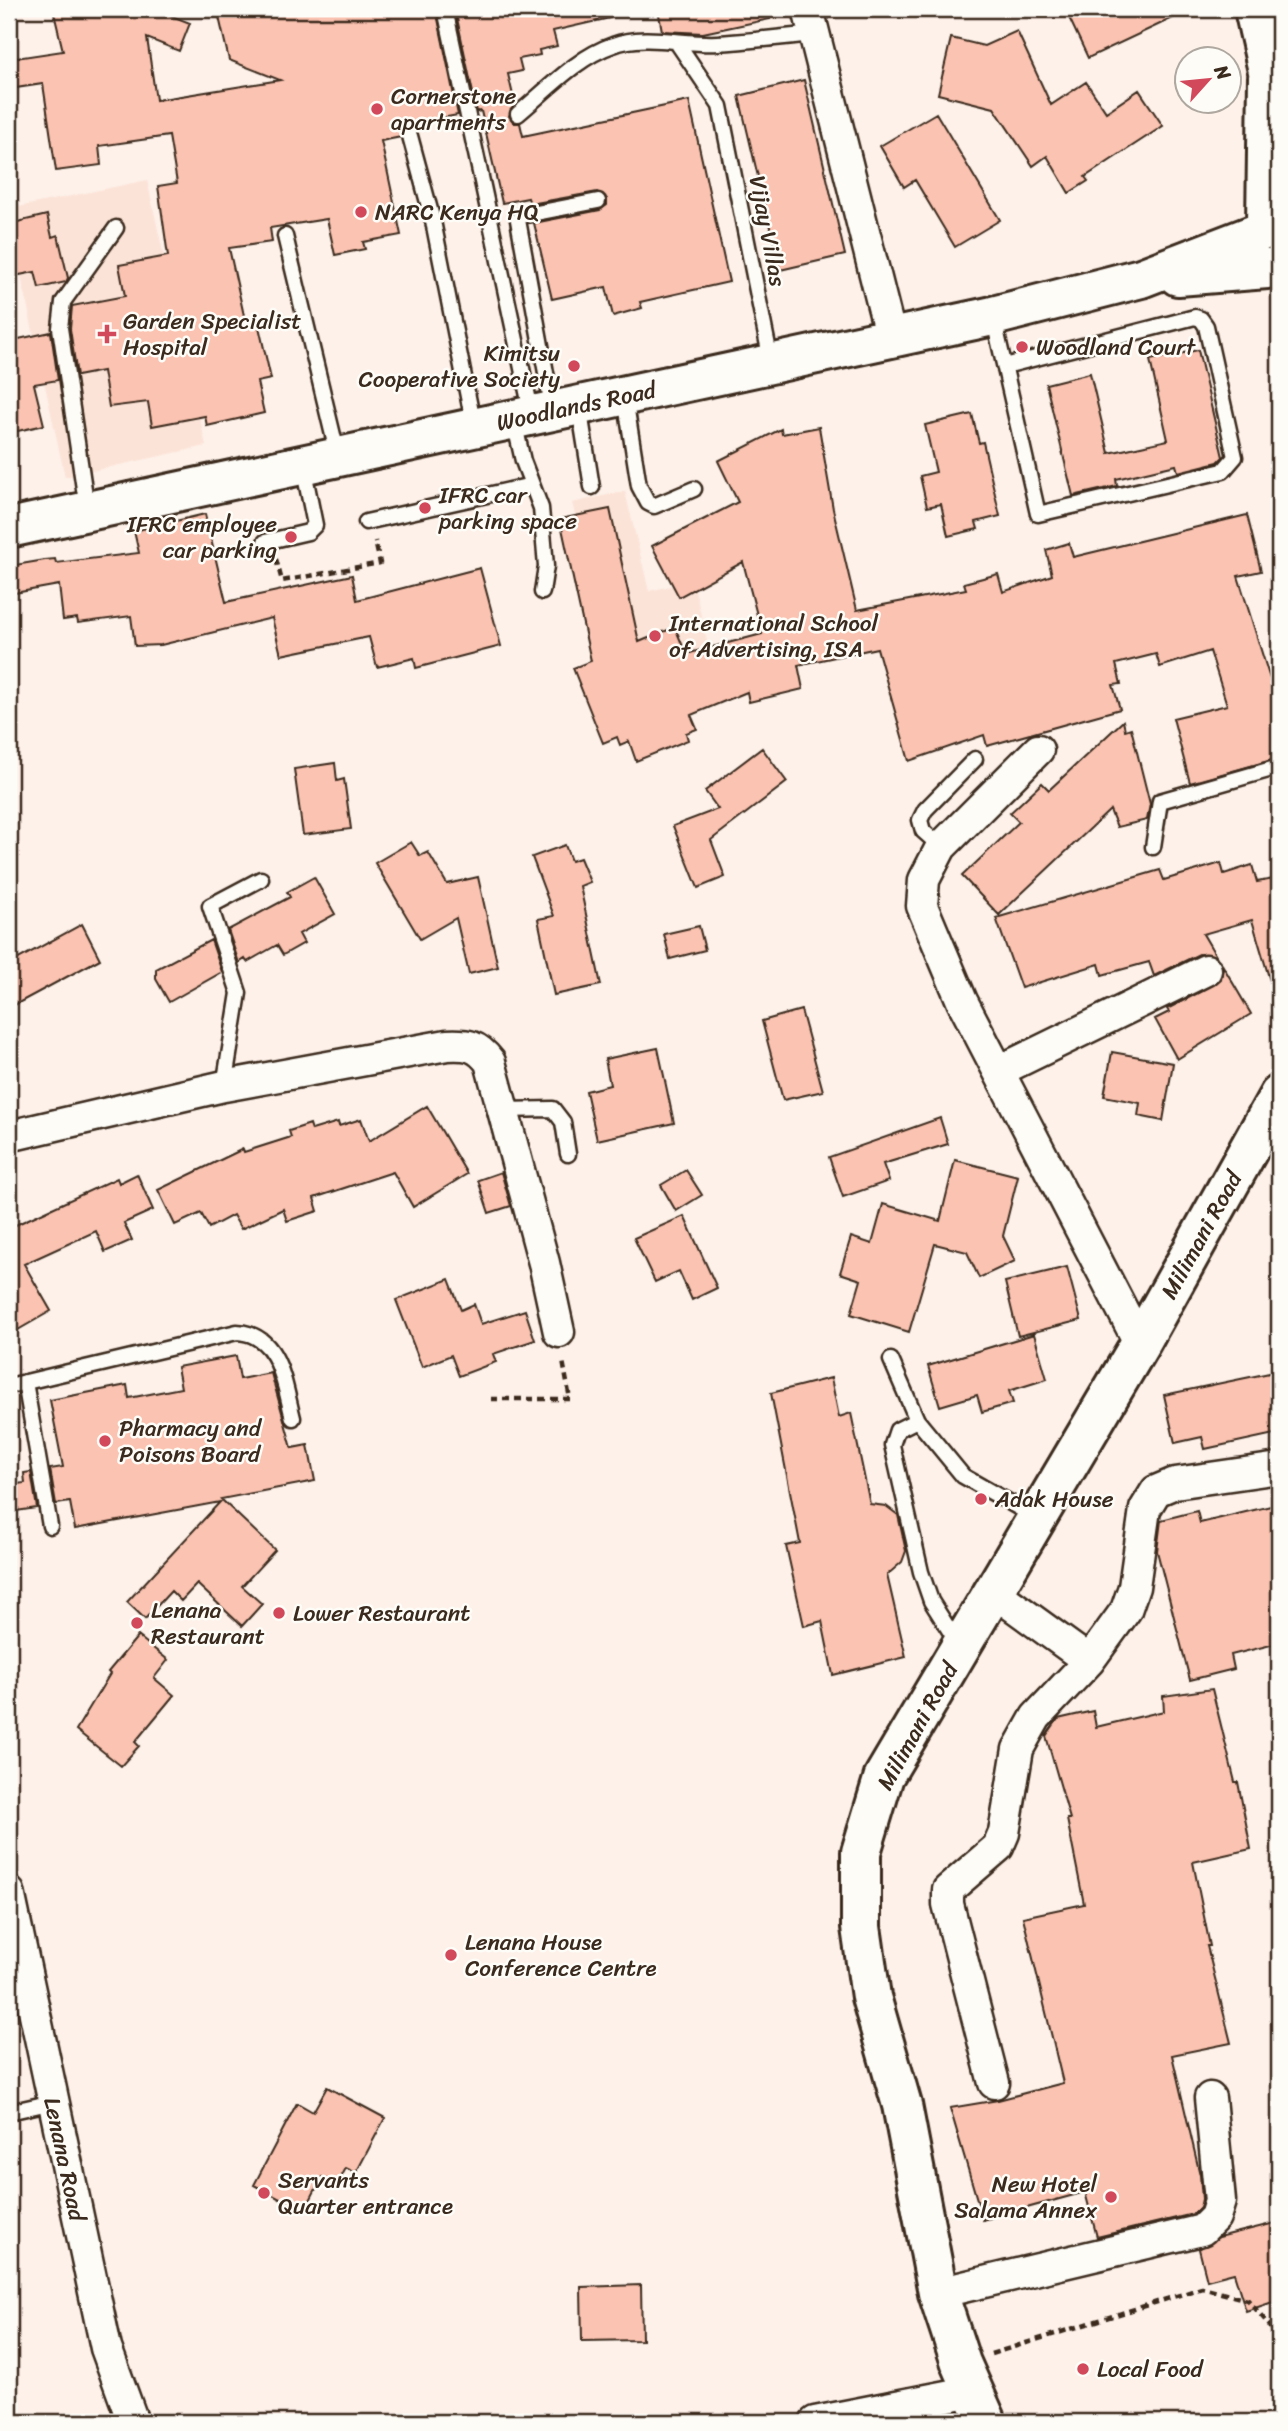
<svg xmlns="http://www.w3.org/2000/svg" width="1288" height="2431" font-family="Sriracha,sans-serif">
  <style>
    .built { fill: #fce3d8 }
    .building { fill: #fbc3b1; stroke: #3b2a1e; stroke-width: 2 }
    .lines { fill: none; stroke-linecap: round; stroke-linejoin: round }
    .lane-casing { stroke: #3b2a1e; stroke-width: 19 }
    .street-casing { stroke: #3b2a1e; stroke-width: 35 }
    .secondary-casing { stroke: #3b2a1e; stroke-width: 44 }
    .path { stroke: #3b2a1e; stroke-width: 4.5; stroke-dasharray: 7 5; stroke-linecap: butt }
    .lane { stroke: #fdfcf7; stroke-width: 14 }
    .street { stroke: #fdfcf7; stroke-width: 30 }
    .secondary { stroke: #fdfcf7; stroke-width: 38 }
    .poi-dot { fill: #d1495b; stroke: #fdfcf7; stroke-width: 2.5 }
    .labels { text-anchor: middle; stroke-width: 5; stroke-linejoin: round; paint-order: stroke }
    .poi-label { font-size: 23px; fill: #3b2a1e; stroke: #fdfcf7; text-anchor: start }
    .street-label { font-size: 23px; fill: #3b2a1e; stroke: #fdfcf7 }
  </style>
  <rect width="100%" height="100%" fill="#fdf1e9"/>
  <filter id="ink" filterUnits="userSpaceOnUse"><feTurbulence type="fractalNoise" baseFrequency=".0143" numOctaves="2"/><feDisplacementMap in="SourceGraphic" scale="14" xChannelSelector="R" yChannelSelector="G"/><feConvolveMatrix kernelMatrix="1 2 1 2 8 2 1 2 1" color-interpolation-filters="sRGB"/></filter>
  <g filter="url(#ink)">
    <!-- built -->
    <path class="built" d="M147,180L206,446L65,477L9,222V209Z
      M625,491L649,591L693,581L716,679L619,702L572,503Z"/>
    <!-- building -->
    <path class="building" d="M53,9H154L190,23L179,51L147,38L156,100L280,80L229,60L219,17L256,9H436L458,115L409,124L401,137L381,141L401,235L363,242L365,249L335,255L327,219L270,228L272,242L229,248L245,320L257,318L271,379L257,382L264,413L207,426L205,416L152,426L148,402L109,407L103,371L77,376L70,329L72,306L125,296L119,265L168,256L158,186L177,183L169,136L99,146L101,165L56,171L43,84L9,89V59L63,51Z
      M455,9H609L610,18L553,31L557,46L539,50L540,55L519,59L522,71L508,74L515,104L509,116L514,123H520L523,136L689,101L729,282L640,302L642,308L613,316L606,287L552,299L534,223L600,210L607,205V199L597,192L530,204L528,198L502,203L481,111L477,112Z
      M658,9H769L770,19L703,33L662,31Z
      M1065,9H1192L1088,58Z
      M1017,31L1051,105L1086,82L1106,112L1139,90L1163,126L1085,177L1088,181L1069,193L1047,156L1033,166L994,108L938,94L951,38L984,46Z
      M804,80L845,255L780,270L739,96Z
      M936,113L1000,220L955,247L915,180L904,187L880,146Z
      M47,215L52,237L58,235L68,278L66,282L39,288L35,272L9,277V224Z
      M51,332L58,380L34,384L44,425L9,433V341Z
      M1198,350L1223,457L1218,462L1178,472L1176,465L1116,479L1117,486L1073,496L1046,384L1090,373L1109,453L1168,440L1150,360Z
      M972,414L979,443L983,442L1000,516L976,522L978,529L948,536L941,504L927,507L920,476L936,472L925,425Z
      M819,427L833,509L857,610L966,589L964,583L998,574L1003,592L1052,575L1046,550L1069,543L1073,557L1247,515L1261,571L1238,576L1270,679L1279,723V758L1190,783L1173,718L1227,705L1210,651L1160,667L1156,654L1116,664L1121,684L1113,685L1120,709L987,746L984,735L909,761L877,648L798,665L803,689L749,702L747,692L691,715L697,729L686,733L688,740L636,761L629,741L620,745L617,737L603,743L573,668L591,661L560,519L610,509L639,642L675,627L686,654L762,634L743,562L679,597L652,546L738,502L718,461L781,429L782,434Z
      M205,514L226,602L352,575L357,600L480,568L501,646L416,668L414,658L377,667L369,637L281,655L272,618L161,645L135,646L131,616L78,623L77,618L63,620L59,585L9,594V566L45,560L55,559L56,563L139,553L134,531Z
      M1123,721L1125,730L1131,728L1150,804L1147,820L1117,827L1110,810L999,915L962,876L1019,822L1010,813L1042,783L1049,790Z
      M762,748L787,782L711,840L725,877L698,888L673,826L718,809L705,791Z
      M335,763L337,781L344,779L351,829L303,835L294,769Z
      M411,842L420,856L428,852L447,884L478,877L498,967L469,974L456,918L420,939L375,863Z
      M565,845L571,861L580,858L590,882L580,886L601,985L554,995L538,919L554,916L532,857Z
      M1221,863L1224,874L1252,865L1257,882L1279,878V990L1273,991L1252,920L1203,934L1216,956L1199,954L1154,976L1149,962L1102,975L1099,964L1021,988L996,918L1160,870L1164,880Z
      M314,877L335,914L299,934L304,943L283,955L277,945L247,962L245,959L239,963L228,930L290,897L287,892Z
      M82,924L100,959L9,1008V964Z
      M699,926L705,950L670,959L664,934Z
      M211,940L222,972L169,1002L156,979V969Z
      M1223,966L1251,1014L1177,1059L1155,1019L1169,1012L1167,1009L1214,985L1221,979Z
      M801,1010L823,1091L783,1100L762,1021Z
      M658,1048L674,1123L597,1140L586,1091L610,1085L605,1059Z
      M1112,1052L1173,1063L1163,1121L1138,1116L1140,1103L1104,1096Z
      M427,1106L467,1174L413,1207L393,1172L314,1198L318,1211L287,1221L283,1209L241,1229L233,1215L209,1228L201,1213L175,1225L158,1190L243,1149L244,1152L291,1137L289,1131L310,1124L312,1130L338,1122L339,1126L361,1119L369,1141Z
      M940,1118L948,1144L883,1164L889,1181L843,1197L829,1157Z
      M955,1160L1018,1176L1003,1236L1015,1261L979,1278L967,1252L935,1244L909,1332L851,1314L861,1280L840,1273L851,1237L872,1244L883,1204L940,1221Z
      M686,1170L702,1195L676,1211L661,1185Z
      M501,1172L511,1206L489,1213L478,1180Z
      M137,1174L153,1210L124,1223L132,1240L105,1252L96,1231L24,1264L51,1311L9,1335V1228L117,1178L119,1183Z
      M684,1216L717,1288L692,1300L679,1271L655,1282L634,1238Z
      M1067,1267L1081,1320L1018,1336L1005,1282Z
      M449,1279L461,1310L474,1304L481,1324L525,1310L535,1340L493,1354L496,1362L459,1376L451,1355L422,1367L396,1300Z
      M1034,1334L1047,1379L1009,1391L1013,1403L982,1412L977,1395L940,1406L928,1366Z
      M236,1356L240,1379L271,1373L292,1448L308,1445L315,1481L221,1499L275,1550L242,1586L262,1604L242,1626L197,1584L181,1601L171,1591L145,1619L127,1602L220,1502L75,1529L70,1502L56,1504L50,1469L63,1467L50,1400L127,1385L129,1398L181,1388L177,1367Z
      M1279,1371V1433L1205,1449L1202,1437L1175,1443L1164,1395Z
      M831,1378L839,1417L851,1413L870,1504L886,1506L898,1515L906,1551L902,1562L887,1575L906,1657L833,1675L822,1621L804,1626L786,1546L800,1543L771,1393Z
      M31,1472L37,1508L9,1512V1485L25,1483L24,1473Z
      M1279,1504V1643L1231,1655L1234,1669L1190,1680L1157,1551L1161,1520L1197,1511L1200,1523Z
      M138,1636L168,1660L154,1678L174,1695L135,1742L139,1746L121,1766L76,1730L110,1674L108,1672Z
      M1212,1689L1235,1782H1238L1251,1849L1193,1862L1210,1946H1207L1231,2043L1172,2055L1200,2175L1202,2199L1200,2208L1193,2214L1097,2237L1085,2192L983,2220L950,2108L998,2100L1063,2083L1023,1917L1084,1904L1067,1819H1070L1046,1736L1058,1719L1093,1711L1096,1727L1164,1711L1163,1696Z
      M327,2087L385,2118L356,2173L346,2168L337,2185L322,2177L304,2212L254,2185L297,2103L313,2112Z
      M1279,2222V2300L1246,2311L1234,2273L1207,2280L1199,2249L1219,2237Z
      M641,2285L642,2340L582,2341L581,2287Z"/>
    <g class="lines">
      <!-- lane casing -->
      <g class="lane-casing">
        <path id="lane" d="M445,9L532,415
          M678,44L720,106L771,361
          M518,114C547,90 577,57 613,45C645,33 684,45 718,43C750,41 782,37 814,34
          M410,136L433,221L474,427
          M285,236L338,456
          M993,316L1038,514L1223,471L1235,457L1206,326L1201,319L1195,317L1005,366
          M625,398L639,486L648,503L654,506L694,489
          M579,406L592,487
          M553,411L518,220L521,216L598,201
          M514,421L523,461L541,508L546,566L542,592
          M87,509L60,328L63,302L116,228
          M366,522L532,485
          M265,542L308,532L315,525L303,466
          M941,847L923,831L920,820L925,810L975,759
          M1153,847L1160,801L1279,767
          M224,1086L239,993L210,906L261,879
          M503,1110L553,1109L563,1122L568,1154
          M891,1360L917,1420L963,1476L1037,1518
          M25,1382L50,1526
          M9,1386L237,1332C280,1334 284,1384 293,1418
          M917,1420L897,1430L892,1445L921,1572L931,1601L958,1644
          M9,2112L53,2102"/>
      </g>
      <!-- street casing -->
      <g class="street-casing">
        <path id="street" d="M808,9L891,338
          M1038,750L941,847L924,880L922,906L962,1001L1140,1344
          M999,1071L1206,970
          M9,1136L224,1086L447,1045C468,1044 477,1045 490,1062L544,1263L559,1332
          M994,1592L1089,1661
          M9,1892L106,2348L133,2422
          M994,2083L948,1904V1890L998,1847L1004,1833L1018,1749L1036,1717L1089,1661L1126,1610L1134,1587L1145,1509L1156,1491L1175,1483L1279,1468
          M938,2293L1202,2230L1215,2217L1220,2201L1210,2098
          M815,2422L973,2391"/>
      </g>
      <!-- secondary casing -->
      <g class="secondary-casing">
        <path id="secondary" d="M1254,9L1275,102
          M1266,224L1268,77
          M1178,276L1267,269
          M9,528L993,316L1141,278L1258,233
          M987,2422L961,2363L938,2293L902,2105L871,1997L861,1927V1852L884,1776L1140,1344L1279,1095"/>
      </g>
      <!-- path -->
      <path class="path" d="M276,559L282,581L380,563L375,541
        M491,1399H570L563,1361
        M991,2354L1202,2288L1248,2300L1270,2326L1279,2345"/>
      <!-- lane -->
      <use href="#lane" class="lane"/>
      <!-- street -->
      <use href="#street" class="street"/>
      <!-- secondary -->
      <use href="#secondary" class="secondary"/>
    </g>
  </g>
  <!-- markers -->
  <g class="poi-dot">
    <circle cx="377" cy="109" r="7"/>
    <circle cx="361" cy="212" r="7"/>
    <path d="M103.5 323.5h7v7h7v7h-7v7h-7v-7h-7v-7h7z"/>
    <circle cx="1022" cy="347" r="7"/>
    <circle cx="574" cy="366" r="7"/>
    <circle cx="425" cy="508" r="7"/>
    <circle cx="291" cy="537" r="7"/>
    <circle cx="655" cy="636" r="7"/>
    <circle cx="105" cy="1441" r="7"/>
    <circle cx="981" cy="1499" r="7"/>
    <circle cx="279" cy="1613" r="7"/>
    <circle cx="137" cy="1623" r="7"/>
    <circle cx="451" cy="1955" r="7"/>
    <circle cx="264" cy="2193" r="7"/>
    <circle cx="1111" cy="2197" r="7"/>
    <circle cx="1083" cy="2369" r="7"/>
  </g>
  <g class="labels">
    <!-- poi labels -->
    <g class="poi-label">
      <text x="391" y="104">Cornerstone<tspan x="391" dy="26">apartments</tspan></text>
      <text x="375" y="220">NARC Kenya HQ</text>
      <text x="123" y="329">Garden Specialist<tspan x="123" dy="26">Hospital</tspan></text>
      <text x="1036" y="355">Woodland Court</text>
      <text x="560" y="361" text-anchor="end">Kimitsu<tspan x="560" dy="26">Cooperative Society</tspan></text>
      <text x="439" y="503">IFRC car<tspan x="439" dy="26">parking space</tspan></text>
      <text x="277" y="532" text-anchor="end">IFRC employee<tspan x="277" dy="26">car parking</tspan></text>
      <text x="669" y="631">International School<tspan x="669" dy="26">of Advertising, ISA</tspan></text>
      <text x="119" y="1436">Pharmacy and<tspan x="119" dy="26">Poisons Board</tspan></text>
      <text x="995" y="1507">Adak House</text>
      <text x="151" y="1618">Lenana<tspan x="151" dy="26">Restaurant</tspan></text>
      <text x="293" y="1621">Lower Restaurant</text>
      <text x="465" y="1950">Lenana House<tspan x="465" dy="26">Conference Centre</tspan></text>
      <text x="278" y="2188">Servants<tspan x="278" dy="26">Quarter entrance</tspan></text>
      <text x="1097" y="2192" text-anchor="end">New Hotel<tspan x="1097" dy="26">Salama Annex</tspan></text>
      <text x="1097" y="2377">Local Food</text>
    </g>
    <!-- street labels -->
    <g class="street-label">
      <text transform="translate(768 231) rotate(79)" y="8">Vijay Villas</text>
      <text transform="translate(576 406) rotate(-12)" y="8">Woodlands Road</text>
      <text transform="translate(1201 1235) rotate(-61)" y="8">Milimani Road</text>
      <text transform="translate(917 1726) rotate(-61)" y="8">Milimani Road</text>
      <text transform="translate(65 2159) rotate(78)" y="8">Lenana Road</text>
    </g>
  </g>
  <!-- margin -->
  <rect width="1288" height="2431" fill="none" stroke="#fdfcf7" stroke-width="35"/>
  <rect x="18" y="18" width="1253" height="2396" fill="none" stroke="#3b2a1e" stroke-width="2.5" filter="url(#ink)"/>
  <!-- north arrow -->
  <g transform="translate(1208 80) rotate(63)"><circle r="33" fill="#fdfcf7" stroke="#afa8a0" stroke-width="2"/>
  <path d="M0-5L12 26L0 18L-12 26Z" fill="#d1495b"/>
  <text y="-10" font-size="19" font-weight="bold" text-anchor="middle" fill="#3b2a1e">N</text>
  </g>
</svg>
